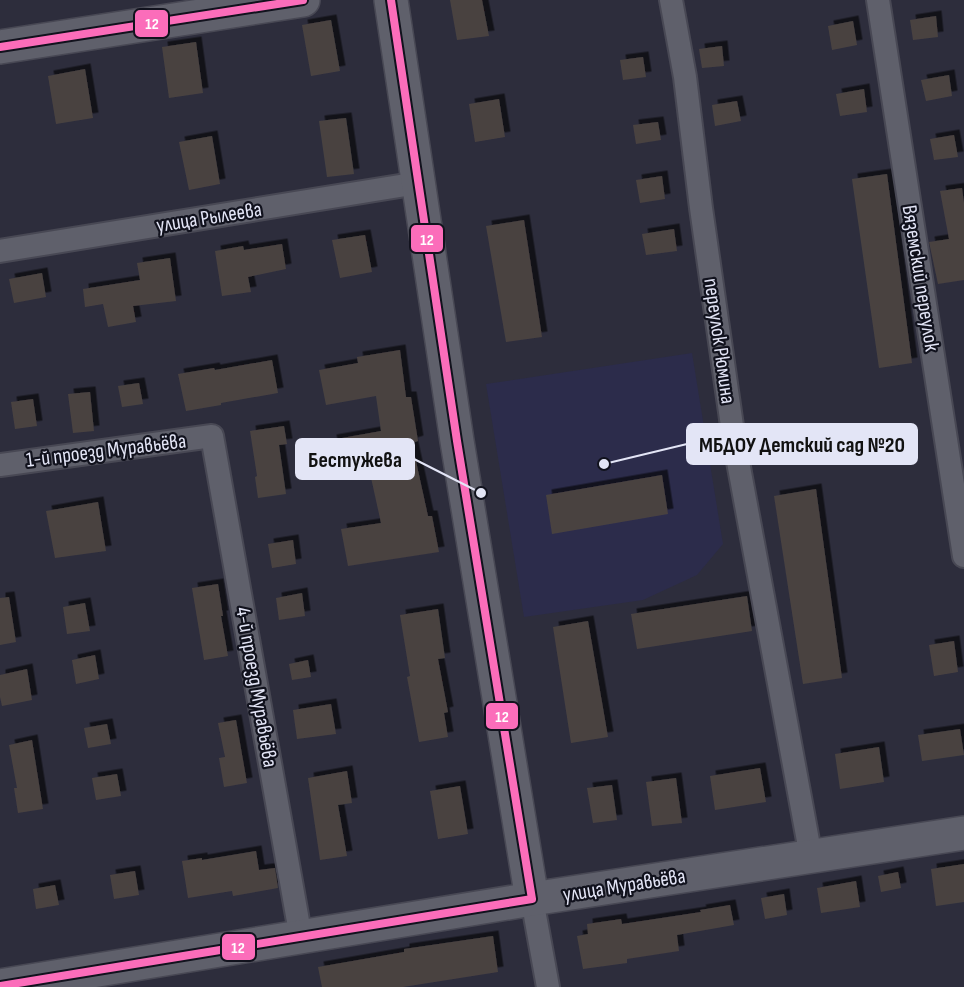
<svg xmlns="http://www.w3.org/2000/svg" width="964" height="987" font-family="'Sofia Sans Condensed',sans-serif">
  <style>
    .built { fill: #2c2c4b }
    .building { fill: #494241; filter: url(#shadow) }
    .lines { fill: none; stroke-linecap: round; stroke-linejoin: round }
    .street-casing { stroke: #484854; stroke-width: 26 }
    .secondary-casing { stroke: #484854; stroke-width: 36 }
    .street { stroke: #5f606b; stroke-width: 22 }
    .secondary { stroke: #5f606b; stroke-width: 33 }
    .bus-1-casing { stroke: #11121d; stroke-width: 12 }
    .bus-1 { stroke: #fb6dba; stroke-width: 8 }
    .labels { text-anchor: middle; stroke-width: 4.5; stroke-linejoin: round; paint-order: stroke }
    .street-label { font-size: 21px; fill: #e3e5f6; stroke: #11121d }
    .leader { fill: none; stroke: #e3e5f6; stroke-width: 2 }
    .callout-dot { fill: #e3e5f6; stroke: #11121d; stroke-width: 2 }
    .callout { fill: #e3e5f6; stroke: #e3e5f6; stroke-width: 2 }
    .callout-label { font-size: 22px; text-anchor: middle; font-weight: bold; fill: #111 }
    .line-badge { stroke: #11121d; stroke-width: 2 }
    .badge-label { font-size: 16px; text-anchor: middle; font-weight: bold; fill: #fff }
  </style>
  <defs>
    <filter id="shadow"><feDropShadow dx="5.5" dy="-5.5" stdDeviation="0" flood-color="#0009"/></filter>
  </defs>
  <rect width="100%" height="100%" fill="#2d2d3c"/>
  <!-- built -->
  <path class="built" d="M692,353L723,544L697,575L643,600L524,617L486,384Z"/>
  <!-- building -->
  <path class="building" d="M450,0H482L489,36L457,40Z
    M936,16L938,37L913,40L910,20Z
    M331,20L340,71L311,76L302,25Z
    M853,21L857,45L832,50L828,26Z
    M196,42L203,93L169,98L162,47Z
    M722,46L724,66L702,68L699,49Z
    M643,57L646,77L623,80L620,60Z
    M85,69L93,118L56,124L48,76Z
    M949,75L952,96L926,101L921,80Z
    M864,89L867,112L840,116L836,94Z
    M499,99L505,137L475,142L469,104Z
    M737,101L741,121L715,126L712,105Z
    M346,118L354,174L327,177L319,121Z
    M658,122L661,140L636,144L633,125Z
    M954,135L958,157L934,160L930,139Z
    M212,136L220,184L189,190L179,142Z
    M887,174L912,363L879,368L852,179Z
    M662,176L665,199L640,203L636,180Z
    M962,188L964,203V280L938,284L929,242L949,239L940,191Z
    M524,220L542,337L506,342L486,226Z
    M674,229L677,251L646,255L642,234Z
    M365,235L372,272L340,278L332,240Z
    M282,244L286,269L248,277L251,292L222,296L215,251L243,246L244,250Z
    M170,258L176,301L133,306L136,322L108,327L103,304L85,307L83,289L140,280L137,263Z
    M42,273L46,297L14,303L9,279Z
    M400,350L406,397H411L418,441L412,443L428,516H432L439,552L348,566L341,529L381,523L368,464L337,470L331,440L381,431L376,396L326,405L319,370L358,363L357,357Z
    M272,360L278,393L221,403V405L186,411L178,374L214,368L215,370Z
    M139,383L143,404L122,407L118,386Z
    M90,392L94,431L73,433L68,394Z
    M33,399L37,426L15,429L11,402Z
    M284,426L287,444L279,445L286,494L258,498L255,477L257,476L250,431Z
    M662,475L668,514L552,534L546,495Z
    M816,489L842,678L803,684L774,496Z
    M98,502L106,551L55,558L46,511Z
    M293,540L296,564L272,568L268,544Z
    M218,584L223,616H221L228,656L204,660L192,588Z
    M302,593L305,616L279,620L276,598Z
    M747,596L752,631L637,649L631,614Z
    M9,597L16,642L0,645V598Z
    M85,603L90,631L67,634L63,607Z
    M438,609L445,658L438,659L448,712L444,713L448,737L419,742L407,677L410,676L400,615Z
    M588,621L608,737L571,743L553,627Z
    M954,641L958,672L934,676L929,645Z
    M95,655L99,679L76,684L72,660Z
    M308,660L311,677L292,680L289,664Z
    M27,669L32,700L2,706L0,697V675Z
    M331,704L336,734L297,739L293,710Z
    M236,720L247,783L224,787L219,758L225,757L218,723Z
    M107,724L111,744L88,748L84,728Z
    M960,729L964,755L922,761L918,735Z
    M32,740L43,809L18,813L14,788H17L9,745Z
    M879,747L884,782L840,789L835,754Z
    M760,768L766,802L715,810L710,776Z
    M347,771L352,803L338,805L347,856L320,860L308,778Z
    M117,774L121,796L96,800L92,778Z
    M676,778L682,823L652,826L646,782Z
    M612,785L617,820L593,823L587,788Z
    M460,786L468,834L438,839L430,791Z
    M256,851L259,870L275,868L278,888L233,896L232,891L188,898L182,861L202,858V860Z
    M964,864V902L936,906L931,869Z
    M135,871L139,895L114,899L110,875Z
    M898,872L901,888L881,892L878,876Z
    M856,881L860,907L821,913L817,888Z
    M55,885L59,905L36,909L33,889Z
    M784,894L787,915L765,919L761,898Z
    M730,905L734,925L677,935L679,951L627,959V963L583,969L577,936L588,934L587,924L621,919L622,924L701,912L700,910Z
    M493,936L498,972L403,987H322L318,967L404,952V949Z"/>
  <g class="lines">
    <!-- street casing -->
    <g class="street-casing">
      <path id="street" d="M671,0L685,77L701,208L734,440L811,857
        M878,0L964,556
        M0,251L418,183
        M0,465L212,436L301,938
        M532,899L548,987"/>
    </g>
    <!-- secondary casing -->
    <g class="secondary-casing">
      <path id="secondary" d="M391,0L457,441L532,899
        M0,47L303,0
        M0,986L532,899L964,833"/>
    </g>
    <!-- street -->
    <use href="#street" class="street"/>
    <!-- secondary -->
    <use href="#secondary" class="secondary"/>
    <!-- bus-1 casing -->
    <g class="bus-1-casing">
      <path id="bus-1" d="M0,47L303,0
        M0,986L532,899L457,441L391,0"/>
    </g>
    <!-- bus-1 -->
    <use href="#bus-1" class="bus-1"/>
  </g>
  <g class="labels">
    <!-- street labels -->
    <g class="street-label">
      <text transform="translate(209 217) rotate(-9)" y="7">улица Рылеева</text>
      <text transform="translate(921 278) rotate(81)" y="7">Вяземский переулок</text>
      <text transform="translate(720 341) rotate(82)" y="7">переулок Рюмина</text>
      <text transform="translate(106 450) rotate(-7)" y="7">1-й проезд Муравьёва</text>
      <text transform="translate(257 687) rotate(80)" y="7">4-й проезд Муравьёва</text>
      <text transform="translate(624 885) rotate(-9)" y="7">улица Муравьёва</text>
    </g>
  </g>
  <!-- callouts -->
  <path class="leader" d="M604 464L687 444M481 493L414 459"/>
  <g class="callout-dot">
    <circle cx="604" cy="464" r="6"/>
    <circle cx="481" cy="493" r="6"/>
  </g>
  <g class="callout">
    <rect x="687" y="424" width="230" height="40" rx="6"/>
    <rect x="296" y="439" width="118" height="40" rx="6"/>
  </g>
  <g class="callout-label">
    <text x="802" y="452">МБДОУ Детский сад №20</text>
    <text x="355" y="467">Бестужева</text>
  </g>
  <g class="line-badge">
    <rect x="134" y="9" width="35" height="29" rx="6" fill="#fb6dba"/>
    <rect x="410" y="224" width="34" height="29" rx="6" fill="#fb6dba"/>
    <rect x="485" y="702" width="34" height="28" rx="6" fill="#fb6dba"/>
    <rect x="221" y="933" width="35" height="28" rx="6" fill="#fb6dba"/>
  </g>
  <g class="badge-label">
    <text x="152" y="29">12</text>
    <text x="427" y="245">12</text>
    <text x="502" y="722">12</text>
    <text x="238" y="953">12</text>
  </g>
</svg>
